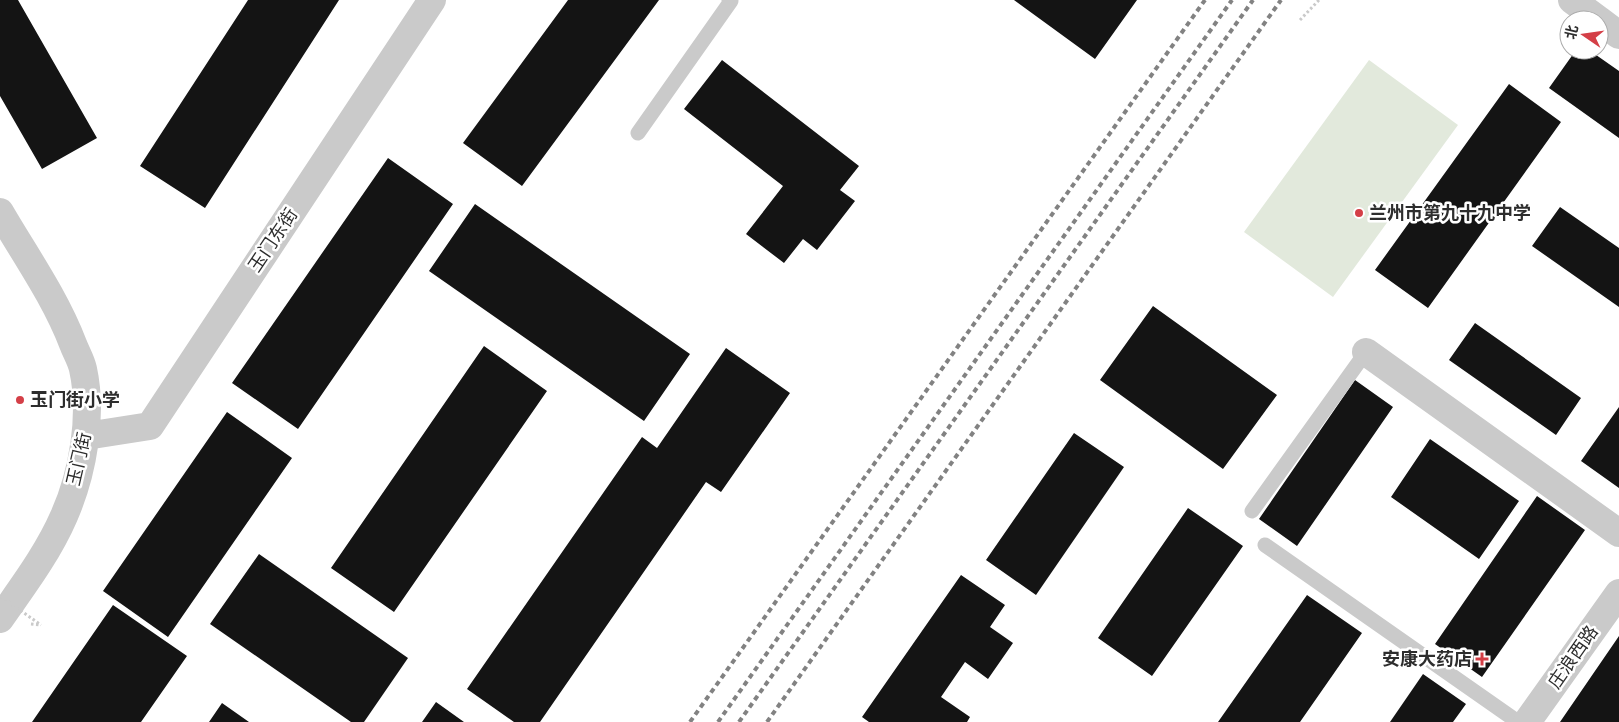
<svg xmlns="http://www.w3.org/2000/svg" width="1619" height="722" font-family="'PT Sans','Noto Sans SC',sans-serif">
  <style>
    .green { fill: #e2e9dc }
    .building { fill: #141414 }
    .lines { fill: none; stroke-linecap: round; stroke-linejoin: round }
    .path { stroke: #cacaca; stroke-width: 3; stroke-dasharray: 2.5 2.5; stroke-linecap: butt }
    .service { stroke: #cacaca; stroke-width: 15 }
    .minor { stroke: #cacaca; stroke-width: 28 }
    .tertiary { stroke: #cacaca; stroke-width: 28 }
    .rail { stroke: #828282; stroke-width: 4; stroke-dasharray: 5 4; stroke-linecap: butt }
    .path-bridge { stroke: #cacaca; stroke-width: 3; stroke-dasharray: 2.5 2.5; stroke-linecap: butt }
    .poi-dot { fill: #d43f47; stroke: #fff; stroke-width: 2 }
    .labels { text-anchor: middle; stroke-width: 5; stroke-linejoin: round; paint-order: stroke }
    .poi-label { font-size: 18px; font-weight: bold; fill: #2d2d2d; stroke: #fff; text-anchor: start }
    .street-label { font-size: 18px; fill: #2d2d2d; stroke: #fff }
  </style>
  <rect width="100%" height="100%" fill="#fff"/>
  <!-- green -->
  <path class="green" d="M1369,60L1458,125L1333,297L1244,232Z"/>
  <!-- building -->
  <path class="building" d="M0,0H18L97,138L42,169L0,96Z
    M248,0H339L205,208L140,166Z
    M568,0H659L522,186L463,143Z
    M1014,0H1137L1095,59Z
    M1576,50H1589L1619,71V138L1549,88Z
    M722,60L859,166L840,190L855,201L817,250L803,239L784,263L746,234L783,186L684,109Z
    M1509,84L1561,122L1428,308L1375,270Z
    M388,158L453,204L298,429L232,383Z
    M475,204L690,354L644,421L429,271Z
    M1560,207L1619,248V307L1532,246Z
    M1153,306L1277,395L1223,469L1100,380Z
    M1475,323L1581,398L1556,435L1449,360Z
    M484,346L547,391L394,612L331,568Z
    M726,348L790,393L721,492L706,482L540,722H514L467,689L642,437L657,448Z
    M1355,380L1393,407L1297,546L1259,519Z
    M1619,407V488L1581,461Z
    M227,412L292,458L168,637L103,591Z
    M1074,433L1124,467L1036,595L986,560Z
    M1430,439L1519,501L1479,559L1391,497Z
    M1537,496L1585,530L1482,677L1435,644Z
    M1188,508L1243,546L1152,676L1098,638Z
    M259,554L408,658L364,722H351L210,624Z
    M961,575L1005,605L990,627L1013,643L988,679L965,662L941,697L970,717L967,722H869L862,717Z
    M1307,595L1362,633L1300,722H1218Z
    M113,605L187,656L141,722H32Z
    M1619,636V722H1560Z
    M1423,674L1466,704L1453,722H1390Z
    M436,702L464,722H422Z
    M222,703L249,722H209Z"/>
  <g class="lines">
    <!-- path -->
    <path class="path" d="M1300,20L1319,0
      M31,624L41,625"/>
    <!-- service -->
    <path class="service" d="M638,133L731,1L729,0
      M1252,511L1366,352
      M1265,545L1518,722"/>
    <!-- minor -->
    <path class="minor" d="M1572,0L1599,20
      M1599,20L1619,35
      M1366,352L1619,533"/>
    <!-- tertiary -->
    <path class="tertiary" d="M0,212C25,255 55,297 73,344C76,352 81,360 83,369C93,415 83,473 64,516C48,553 23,586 0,619
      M86,436L150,426L432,0
      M1527,722L1619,593"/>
    <!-- rail -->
    <path class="rail" d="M690,722L1205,0
      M718,722L1232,0
      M739,722L1253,0
      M767,722L1281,0"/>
    <!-- path-bridge -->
    <path class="path-bridge" d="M0,596L41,625"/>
  </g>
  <!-- markers -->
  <g class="poi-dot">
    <circle cx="1359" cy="213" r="5"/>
    <circle cx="20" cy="400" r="5"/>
    <path d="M1479.5 651.5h5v5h5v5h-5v5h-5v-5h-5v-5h5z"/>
  </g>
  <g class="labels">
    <!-- poi labels -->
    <g class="poi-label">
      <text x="1369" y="219">兰州市第九十九中学</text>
      <text x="30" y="406">玉门街小学</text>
      <text x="1472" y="665" text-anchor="end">安康大药店</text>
    </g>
    <!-- street labels -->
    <g class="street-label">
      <text transform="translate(273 240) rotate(-56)" y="6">玉门东街</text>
      <text transform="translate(79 459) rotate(-77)" y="6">玉门街</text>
      <text transform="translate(1573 657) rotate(-55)" y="6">庄浪西路</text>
    </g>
  </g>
  <!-- north arrow -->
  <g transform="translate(1584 35) rotate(283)"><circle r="24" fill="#ffffff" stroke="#ababab"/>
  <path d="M0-4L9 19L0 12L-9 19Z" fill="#d43f47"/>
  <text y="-8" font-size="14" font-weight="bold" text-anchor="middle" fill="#2d2d2d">北</text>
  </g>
</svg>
